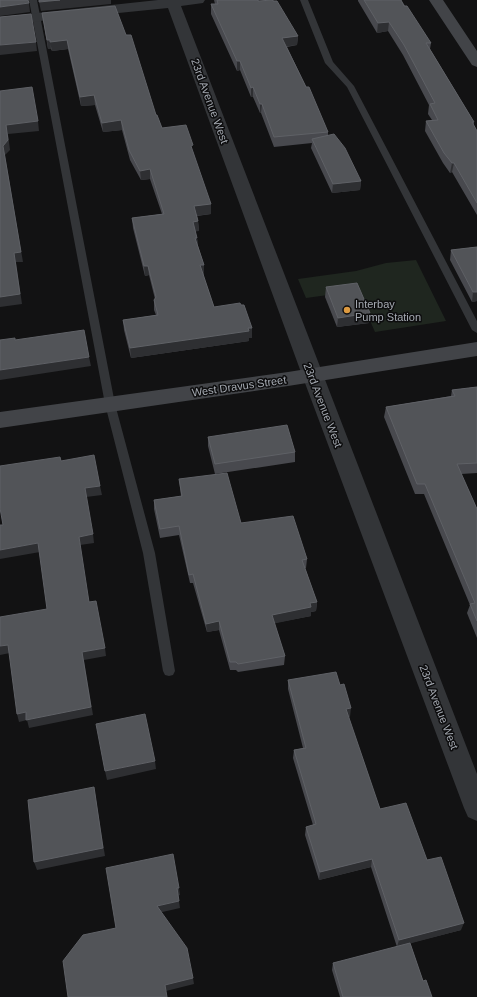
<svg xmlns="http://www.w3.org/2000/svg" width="477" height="997" font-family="Helvetica,sans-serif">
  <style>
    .green { fill: #1f261f }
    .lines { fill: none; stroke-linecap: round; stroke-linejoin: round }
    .lane { fill: #333538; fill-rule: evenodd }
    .street { fill: #333538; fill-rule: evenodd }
    .secondary { fill: #424448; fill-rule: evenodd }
    .wall { fill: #48494e }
    .shaded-wall { fill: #2e2f32 }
    .building { fill: #525458; stroke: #5f6166 }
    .poi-dot { fill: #dd9a40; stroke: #0d0d0e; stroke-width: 1.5 }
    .labels { text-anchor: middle; stroke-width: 3; stroke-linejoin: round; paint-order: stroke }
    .street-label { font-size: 11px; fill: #a5aab2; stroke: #0d0d0e }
    .poi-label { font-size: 11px; fill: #a5aab2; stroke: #0d0d0e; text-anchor: start }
  </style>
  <rect width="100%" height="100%" fill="#121213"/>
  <!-- green -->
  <path class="green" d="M416,260L446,321L375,332L357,291L306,298L298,279L356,271L386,263Z"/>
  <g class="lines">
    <!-- lane -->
    <path class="lane" d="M29,0H37L115,404L155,553L175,671L173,675L169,676L165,675L163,671L143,553L105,404Z
      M300,0H308L333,62L354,86L477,321V333L472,330L347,87L325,63Z"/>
    <!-- street -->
    <path class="street" d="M158,0H205L203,3L181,6L477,774V821L468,817L464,808L302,375L168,8L0,25V17Z"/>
    <!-- secondary -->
    <path class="secondary" d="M429,0H443L477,51V67L472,65Z
      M477,342V356L288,386L0,428V412L288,372Z"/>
  </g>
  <!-- wall -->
  <path class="wall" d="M214,0H258L298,36L297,45L287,47L328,132V135L361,181L360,190L332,193L311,148L312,143L274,147L261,113H260L253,97H251L240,70L237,71L211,14V4H215Z
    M358,0H401L431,43L430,49L474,122V126L477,131V215L452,172L450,173L443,163L425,131L426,121L432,120L428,114L429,105L403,55L388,31L377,33L358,1Z
    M42,13L156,115L162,128L193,152L211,214L197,216L198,221L199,231H195L197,238L198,246L204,265V274L203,275L214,307L252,328V338H249V341L131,358L124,330L123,320L156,315L154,310V300L155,299L149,275L145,276L133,228L132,218L162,214L150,179L141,180L130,160L122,130L103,132L95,105L81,106L68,49L52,51L51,49H48Z
    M477,247V301L472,302L450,260L451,250Z
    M326,287L369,323L337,327L325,297Z
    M477,387V473L461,474L477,509V638L467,613L470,605L424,494H415L384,417L386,407L451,396L452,390Z
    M208,437L295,452V462L215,474L208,446Z
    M179,479L241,523L307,559L306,568H305L317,602L316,611L311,612V616L274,623L285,656L284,665L238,672L236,670H230L219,630L207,632L193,583H190L179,535L160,538L154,509V500L181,496L180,488Z
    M288,680L350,717H348L380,809L427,860L461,930L410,943L423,981L432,997H340L332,970L333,963L397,947L371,867L319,880L305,835L306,827L313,825L293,758L294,750L303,748L288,689Z"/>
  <!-- shaded-wall -->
  <path class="shaded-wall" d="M60,0H111V4L41,11L39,2Z
    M29,3L30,12L0,16V7Z
    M389,22L388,31L377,33L378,23Z
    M298,36L297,45L282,47V38Z
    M47,40H50L51,49H48Z
    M67,40L68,49L52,51L50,42Z
    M36,42L37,51L0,55V45Z
    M237,61H240V70L237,71Z
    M253,87V97H251V88Z
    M94,95L95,105L81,106L80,97Z
    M260,104H262L261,113H260Z
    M121,120L122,130L103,132L102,123Z
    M38,121L39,131L8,134L10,150L5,155L23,262H16L22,304L0,307V297L14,253L3,146L6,125Z
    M452,163H454L452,172L450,173Z
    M150,169V179L141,180L140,171Z
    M361,181L360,190L332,193L333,184Z
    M211,204V214L194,216V206Z
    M198,221L199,231L193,232V222Z
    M195,238H197L198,247Z
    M200,265H204V274L200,275Z
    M144,266H148L149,275L145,276Z
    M473,292H477V301L472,302Z
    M370,313L369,323L337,327L338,318Z
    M252,328V338H249V341L131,358L130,348Z
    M89,357L91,366L0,380V370Z
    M100,486L102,495L86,497L85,488Z
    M93,534L94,543L80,545L79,537Z
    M38,543L40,552L0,559V550Z
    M317,602L316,611L311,612V616L272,624V615L310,603Z
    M219,621V630L207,632L206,624Z
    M8,645L10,653L0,655V646Z
    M105,648L106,656L84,660L93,715L29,728L27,720L19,722L17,714L26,712L82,652Z
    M351,708L350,717L345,718L346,709Z
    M155,761L156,769L107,780L105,771Z
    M94,787L105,856L37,870L34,862Z
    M372,859L371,867L319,880L320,872Z
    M177,888H179L180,895L177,896Z
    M179,901L180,908L158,913L157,906Z
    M464,923L461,930L397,947L399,940Z
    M193,978L194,984L166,991L165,985Z"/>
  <!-- building -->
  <path class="building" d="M0,0H28L29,3L0,7Z
    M39,0H60L39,2Z
    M217,0H258V1L273,0V1H277L298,36L282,38L306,87H309L328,132L274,137L262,104H260L253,87L251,88L240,61H237L211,4H218Z
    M364,0H401L404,6H407L431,43H426L474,122H472L477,131V203L454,163H452L444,153L426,121L438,120L430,104L435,103L404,45L389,22L378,23Z
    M115,6L126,35H131L156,115H157L162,128L186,125L193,145L191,146L211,204L194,206L198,221L193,222L197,238H195L204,265H200L214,307L240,303L241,305H244L252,328H248L249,331L130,348L123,320L158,315L154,300L156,297L148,266H144L132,218L164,214L150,169L140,171L129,150L121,120L102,123L94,95L80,97L67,40L50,42V40H47L42,13Z
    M31,14L36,42L0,45V17Z
    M32,87L38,121L6,125L8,140L3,146L21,252L14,253L20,294L0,297V91Z
    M334,134L345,148L361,181L333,184L312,139Z
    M477,247V292H473L451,250Z
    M357,283L370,313L338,318L326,287Z
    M84,330L89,357L0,370V340L15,338V340Z
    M477,387V463L457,464L477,509V621L470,604L475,603L425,484H417L386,407L455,396L452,390Z
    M287,425L295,452L215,464L208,437Z
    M94,455L100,486L85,488L93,534L79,537L89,602L96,601L105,648L82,652L91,707L26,720V712L17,714L8,645L0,646V617L47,609L38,543L0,550V525H3L0,508V466L60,457L61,461Z
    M227,473L241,523L293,516L307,559L302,560L317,602L310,603L311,607L272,615L285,656L238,664L236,662H230L219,621L206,624L193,574L189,575L179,526L160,529L154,500L182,496L179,479Z
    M336,672L340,685L344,684L351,708L346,709L380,809L406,803L427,860L441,857L464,923L399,940L372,859L320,872L306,827L316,824L294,750L306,748L288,680Z
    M145,714L155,761L105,771L96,724Z
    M94,787L103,848L34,862L28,800Z
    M173,854L179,888H177L179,901L157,906L187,948L193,978L165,985L167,997H68L63,961L83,935L116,928L106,868Z
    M410,943L423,981L426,980L432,997H343L333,963Z"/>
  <!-- markers -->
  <circle class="poi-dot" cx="347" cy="310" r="4"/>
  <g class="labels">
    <!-- street labels -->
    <g class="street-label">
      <text transform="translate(210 101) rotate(70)" y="4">23rd Avenue West</text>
      <text transform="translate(239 386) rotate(-8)" y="4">West Dravus Street</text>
      <text transform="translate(323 405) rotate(69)" y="4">23rd Avenue West</text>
      <text transform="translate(439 707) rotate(69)" y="4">23rd Avenue West</text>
    </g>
    <!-- poi labels -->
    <g class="poi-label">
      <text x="355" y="308">Interbay<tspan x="355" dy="13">Pump Station</tspan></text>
    </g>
  </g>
</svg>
